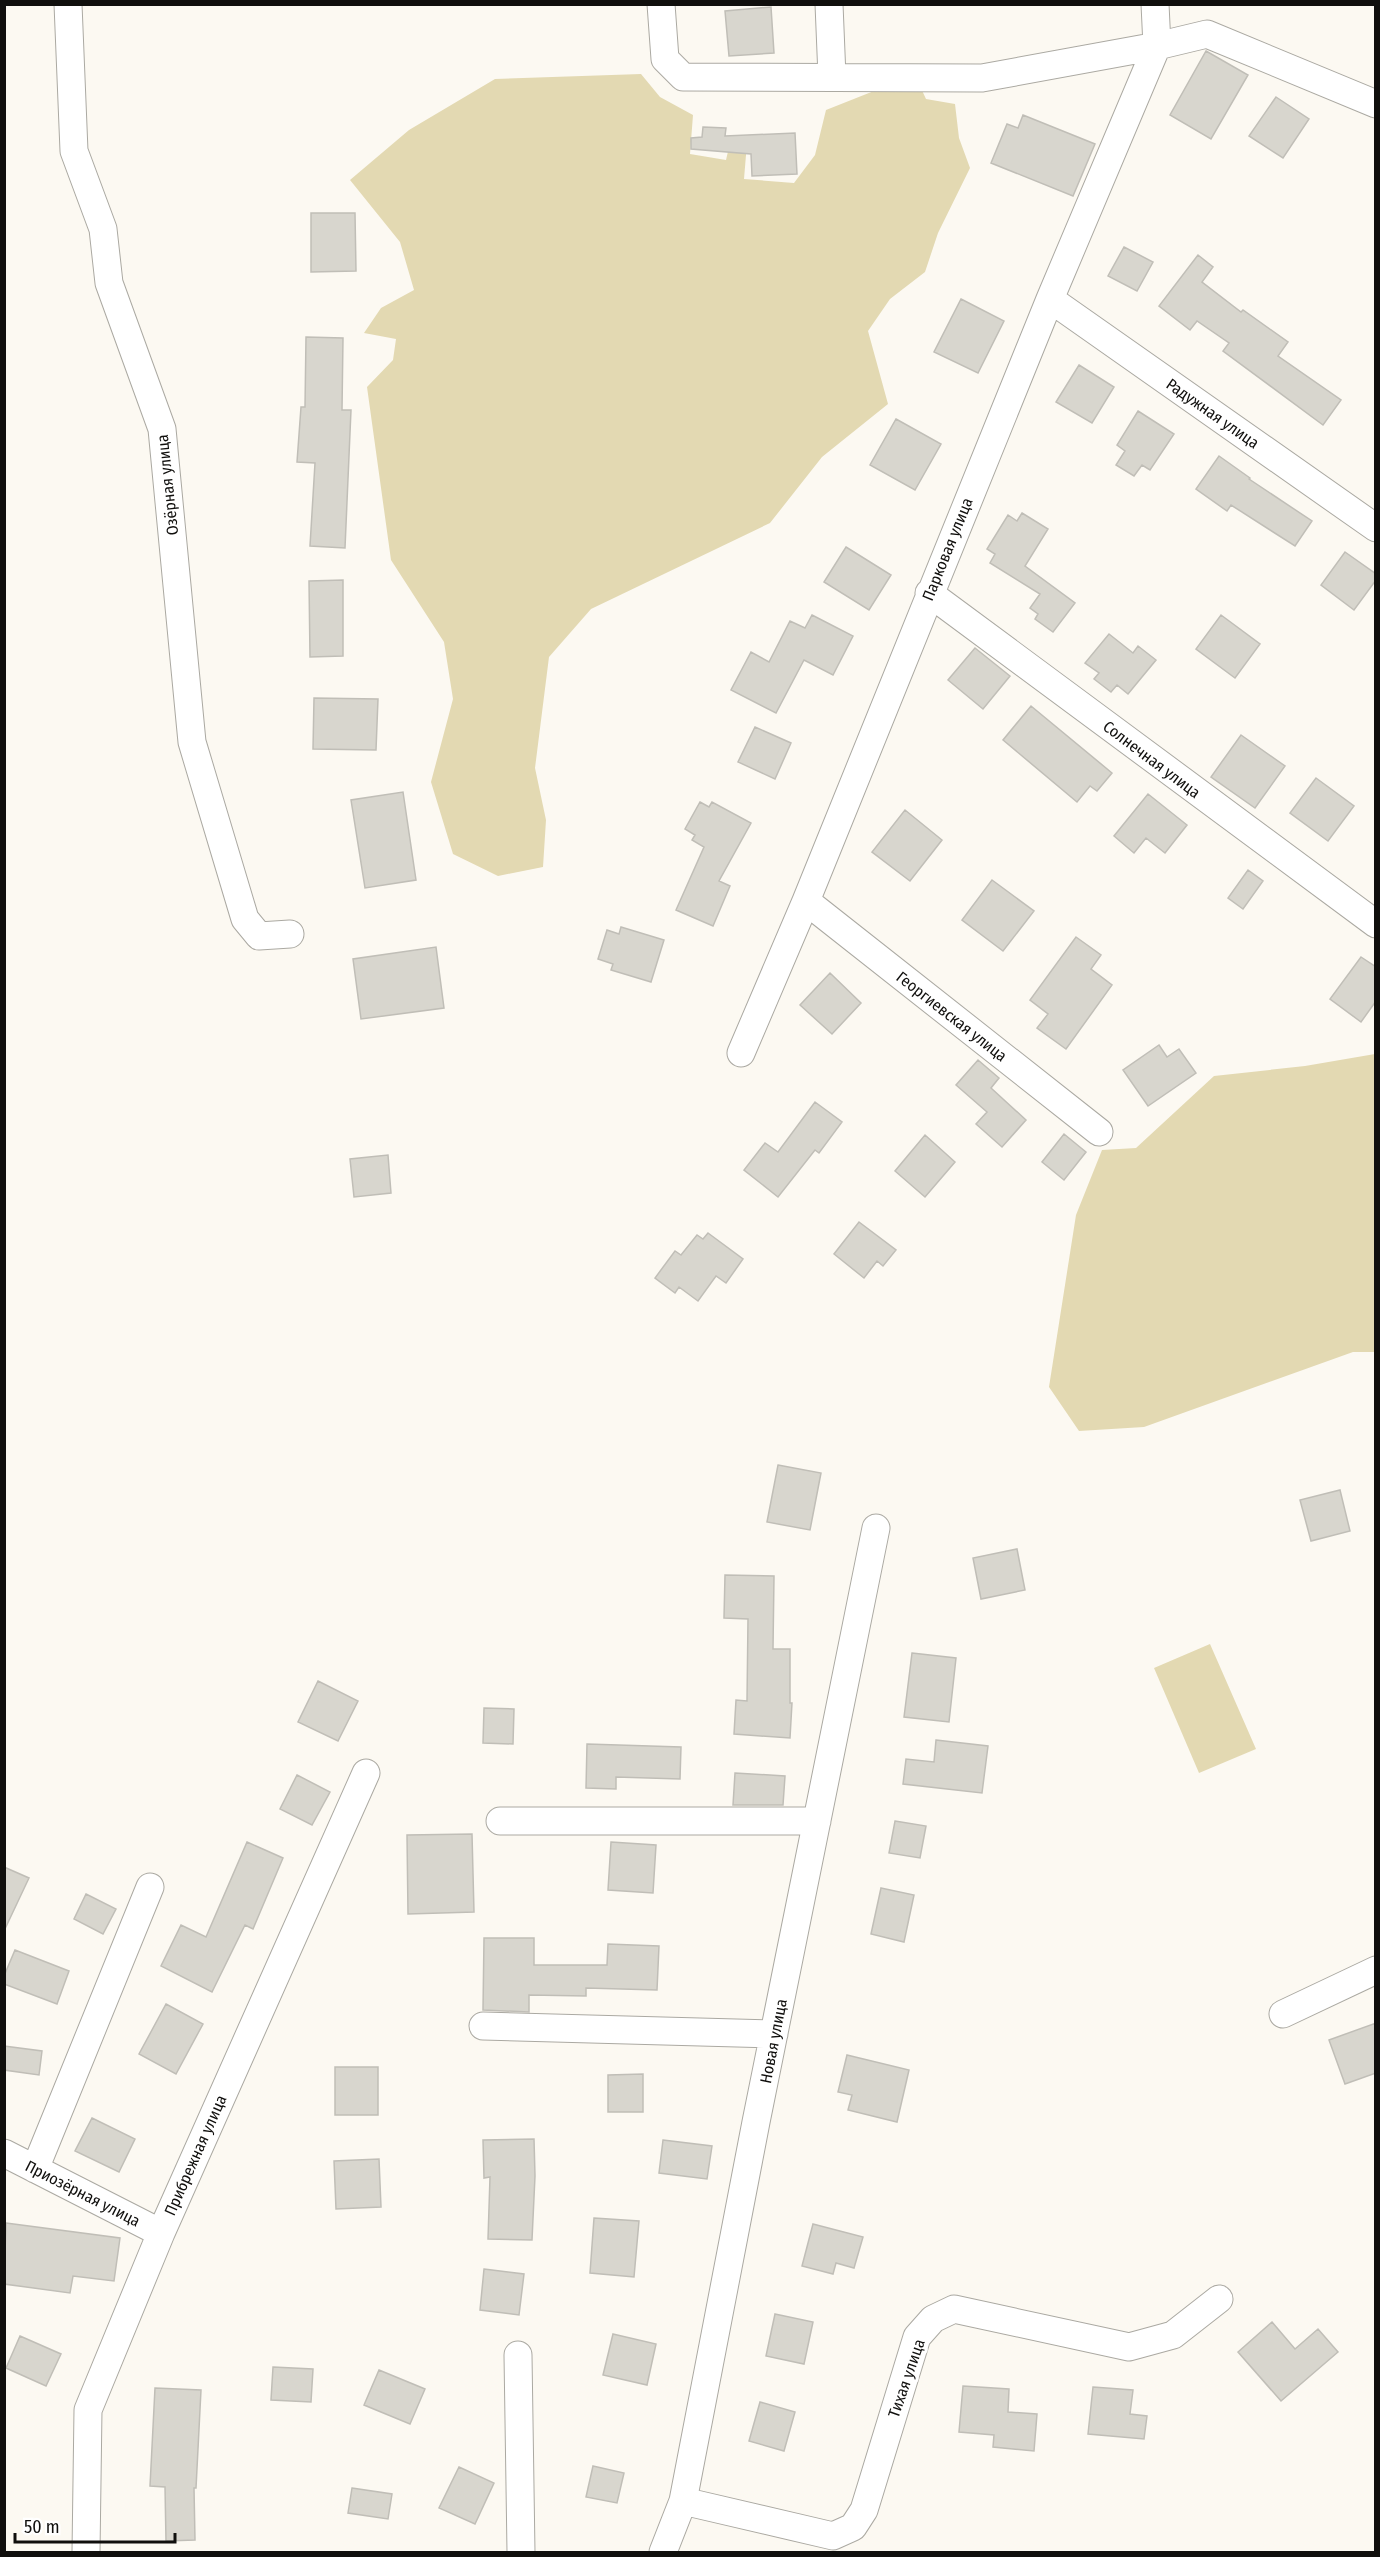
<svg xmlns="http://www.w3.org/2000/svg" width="1380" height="2557" font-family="'Fira Sans Condensed',sans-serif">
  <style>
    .green { fill: #e3d9b2 }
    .building { fill: #d8d6ce; stroke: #c0beb7; stroke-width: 1.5 }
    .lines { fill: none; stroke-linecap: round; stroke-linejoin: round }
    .minor-casing { stroke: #aba9a2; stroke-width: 29 }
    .minor { stroke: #fff; stroke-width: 27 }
    .labels { text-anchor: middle; stroke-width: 6; stroke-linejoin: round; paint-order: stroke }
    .street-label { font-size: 16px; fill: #100f0d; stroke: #fff }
  </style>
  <rect width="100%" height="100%" fill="#fcf9f2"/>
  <!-- green -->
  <path class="green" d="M641,74L660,97L693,115L690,154L726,160L730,143H747L744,179L794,183L815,155L826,110L884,87L919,84L926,99L955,104L959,138L970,168L938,233L925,272L890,299L868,331L888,404L822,457L770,523L591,609L549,657L535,768L546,820L543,867L498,876L453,854L431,782L453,699L444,642L391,560L367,387L393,360L396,339L364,333L381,308L414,290L400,242L350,180L409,130L495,79Z
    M1375,1054V1352H1353L1144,1427L1079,1431L1049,1387L1076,1215L1102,1150L1136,1148L1214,1076L1305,1066Z
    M1210,1644L1256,1749L1199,1773L1154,1668Z"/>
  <!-- building -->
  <path class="building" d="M771,7L774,53L729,56L725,11Z
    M1206,51L1248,75L1211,139L1170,115Z
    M1276,97L1309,119L1283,158L1249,136Z
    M1023,115L1095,144L1073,196L991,163L1007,124L1018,128Z
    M703,127L726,128L725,136L795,133L797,174L752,176L751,154L691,149V138L702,137Z
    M311,213H355L356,271L311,272Z
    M1124,247L1153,262L1137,291L1108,276Z
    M1198,255L1213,267L1202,282L1241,312L1243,310L1288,342L1278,356L1341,400L1323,425L1223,351L1229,343L1197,321L1190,330L1159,306Z
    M961,299L1004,321L978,373L934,352Z
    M306,337L343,338L342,410H351L345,548L310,546L315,463L297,462L301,407H305Z
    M1079,365L1114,387L1092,423L1056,402Z
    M1138,411L1174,434L1150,470L1142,465L1134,476L1116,465L1125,451L1117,445Z
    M896,419L941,444L915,490L870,465Z
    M1219,456L1250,478L1249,479L1312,521L1295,546L1231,505L1227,511L1196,489Z
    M1022,513L1048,529L1025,566L1075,603L1053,632L1035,619L1038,614L1030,608L1040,594L990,563L995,554L987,549L1008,515L1017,521Z
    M846,547L891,575L869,610L824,582Z
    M1345,552L1376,574V580L1354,610L1321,585Z
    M343,580V656L310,657L309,581Z
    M812,615L853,636L833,675L804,660L776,713L731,690L751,652L769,662L790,621L805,628Z
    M1221,615L1260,644L1235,678L1196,649Z
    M1109,634L1133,653L1138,646L1156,660L1128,694L1117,685L1111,692L1094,679L1099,673L1085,663Z
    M975,648L1010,676L983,709L948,680Z
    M314,698L378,699L376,750L313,749Z
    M1031,706L1112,773L1097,791L1090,786L1077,802L1003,740Z
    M755,727L791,743L775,779L738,762Z
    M1241,735L1285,766L1255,808L1211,777Z
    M1316,778L1354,806L1328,841L1290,813Z
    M403,792L416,880L365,888L351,800Z
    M1148,794L1187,825L1165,853L1146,838L1134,853L1114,836Z
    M700,802L709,807L712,802L751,823L719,881L730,886L713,926L676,910L704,847L692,840L695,835L685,829Z
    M905,810L942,840L910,881L872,852Z
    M1248,870L1263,881L1243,909L1228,898Z
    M992,880L1034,911L1003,951L962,920Z
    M621,927L664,940L651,982L611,970L613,964L598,959L607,930L619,934Z
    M1076,937L1101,955L1091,969L1112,985L1066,1049L1037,1028L1048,1014L1030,1000Z
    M436,947L444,1008L361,1019L353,959Z
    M1361,957L1376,967V1001L1361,1022L1330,999Z
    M830,973L861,1003L832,1034L800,1005Z
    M1159,1045L1167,1057L1179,1049L1196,1073L1148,1106L1123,1070Z
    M978,1060L999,1078L991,1088L1026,1120L1002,1147L976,1124L987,1112L956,1085Z
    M815,1102L842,1122L819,1153L815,1150L778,1197L744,1170L765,1143L778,1152Z
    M1064,1134L1086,1152L1064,1180L1042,1162Z
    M925,1135L955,1162L925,1197L895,1171Z
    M388,1155L391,1193L354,1197L350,1159Z
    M859,1222L896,1250L883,1266L877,1261L864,1278L834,1254Z
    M708,1233L743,1259L726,1283L716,1276L698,1301L679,1287L675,1293L655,1278L675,1251L681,1255L697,1235L703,1239Z
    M778,1465L821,1473L810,1530L767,1522Z
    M1340,1490L1350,1531L1311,1541L1300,1500Z
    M1017,1549L1025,1590L981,1599L973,1558Z
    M725,1575L774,1576L773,1649H790V1703H792L790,1738L734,1734L736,1700L747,1701L748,1619L724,1618Z
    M912,1653L956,1658L949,1722L904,1717Z
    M318,1681L358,1701L338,1741L298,1722Z
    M484,1708L514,1709L513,1744L483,1743Z
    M936,1740L988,1746L982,1793L903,1784L906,1759L934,1762Z
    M587,1744L681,1747L680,1779L616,1777V1789L586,1788Z
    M735,1773L785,1776L783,1805H733Z
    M297,1775L330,1792L312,1825L280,1809Z
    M895,1821L926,1826L920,1858L889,1853Z
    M472,1834L474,1912L408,1914L407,1835Z
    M247,1842L283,1858L253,1929L245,1925L212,1992L161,1966L181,1925L206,1937Z
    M611,1842L656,1845L653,1893L608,1890Z
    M4,1867L29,1878L4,1931Z
    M881,1888L914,1895L904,1942L871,1934Z
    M86,1894L116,1909L103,1934L74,1919Z
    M484,1938H534V1965H607L608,1944L659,1946L657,1990L586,1988V1996L529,1995V2012L483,2010Z
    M15,1950L69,1971L57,2004L4,1984V1976Z
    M166,2004L203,2024L176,2074L139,2054Z
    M1376,2023V2073L1345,2084L1329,2040Z
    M4,2046L42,2051L39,2075L4,2070Z
    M847,2055L909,2070L897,2122L848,2110L852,2095L838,2092Z
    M335,2067H378V2115H335Z
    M643,2074V2112H608V2075Z
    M92,2118L135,2139L119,2172L75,2151Z
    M534,2139L535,2176L532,2240L488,2239L490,2177L484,2178L483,2140Z
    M663,2140L712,2146L707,2179L659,2173Z
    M379,2159L381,2207L336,2209L334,2161Z
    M594,2218L639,2221L634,2277L590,2273Z
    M6,2223L120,2238L114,2281L73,2276L70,2293L4,2284Z
    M813,2224L863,2237L854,2268L836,2263L833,2274L802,2266Z
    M484,2269L524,2274L519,2315L480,2310Z
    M775,2314L813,2322L804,2364L766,2356Z
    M1272,2322L1295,2349L1318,2329L1338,2352L1281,2401L1238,2352Z
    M613,2334L656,2344L647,2385L603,2375Z
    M20,2336L61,2354L46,2386L6,2368Z
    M273,2367L313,2369L311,2402L271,2400Z
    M379,2370L425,2389L410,2424L364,2405Z
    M963,2386L1009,2389L1008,2412L1037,2414L1034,2451L993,2447L994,2435L959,2432Z
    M1093,2387L1133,2390L1130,2414L1147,2416L1144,2439L1088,2434Z
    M155,2388L201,2390L196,2488H194L195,2540L166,2541L165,2487L150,2486Z
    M760,2402L795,2412L784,2451L749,2441Z
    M593,2466L624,2473L617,2503L586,2497Z
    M459,2467L494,2483L475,2524L439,2508Z
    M352,2488L392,2494L388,2519L348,2513Z"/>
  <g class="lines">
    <!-- minor casing -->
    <g class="minor-casing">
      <path id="minor" d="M68,4L74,151L103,229L109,283L162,429L192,742L245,919L259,936L290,934
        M661,4L665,59L683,77L982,78L1157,46L1207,34L1376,104
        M829,4L832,77
        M1050,299L1376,528
        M929,593L1376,924
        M806,901L1099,1132
        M741,1053L806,901L1050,299L1157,46L1155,4
        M500,1821H817
        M1283,2014L1376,1970
        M483,2026L774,2034
        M4,2153L161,2233
        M35,2169L150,1887
        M518,2355L521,2552
        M683,2501L833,2536L853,2527L864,2510L917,2337L933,2319L954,2309L1129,2347L1173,2335L1219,2299
        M86,2552L88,2410L161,2233L366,1773
        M663,2552L683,2501L756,2122L876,1528"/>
    </g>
    <!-- minor -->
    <use href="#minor" class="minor"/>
  </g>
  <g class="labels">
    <!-- street labels -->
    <g class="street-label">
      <text transform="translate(1213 413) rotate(35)" y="6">Радужная улица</text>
      <text transform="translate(167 485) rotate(-96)" y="6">Озёрная улица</text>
      <text transform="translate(947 549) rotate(-68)" y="6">Парковая улица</text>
      <text transform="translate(1152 759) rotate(37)" y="6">Солнечная улица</text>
      <text transform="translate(952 1016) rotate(38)" y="6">Георгиевская улица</text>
      <text transform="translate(773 2041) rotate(-79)" y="6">Новая улица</text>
      <text transform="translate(195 2155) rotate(-66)" y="6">Прибрежная улица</text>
      <text transform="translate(83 2193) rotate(27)" y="6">Приозёрная улица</text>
      <text transform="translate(906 2378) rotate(-71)" y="6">Тихая улица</text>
    </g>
  </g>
  <!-- border -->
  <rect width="1380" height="2557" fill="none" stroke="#100f0d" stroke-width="12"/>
  <!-- scale -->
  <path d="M15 2533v9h160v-9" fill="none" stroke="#100f0d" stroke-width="3"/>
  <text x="24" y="2533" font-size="18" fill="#100f0d" stroke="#ffffff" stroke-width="4.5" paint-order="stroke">50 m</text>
</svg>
